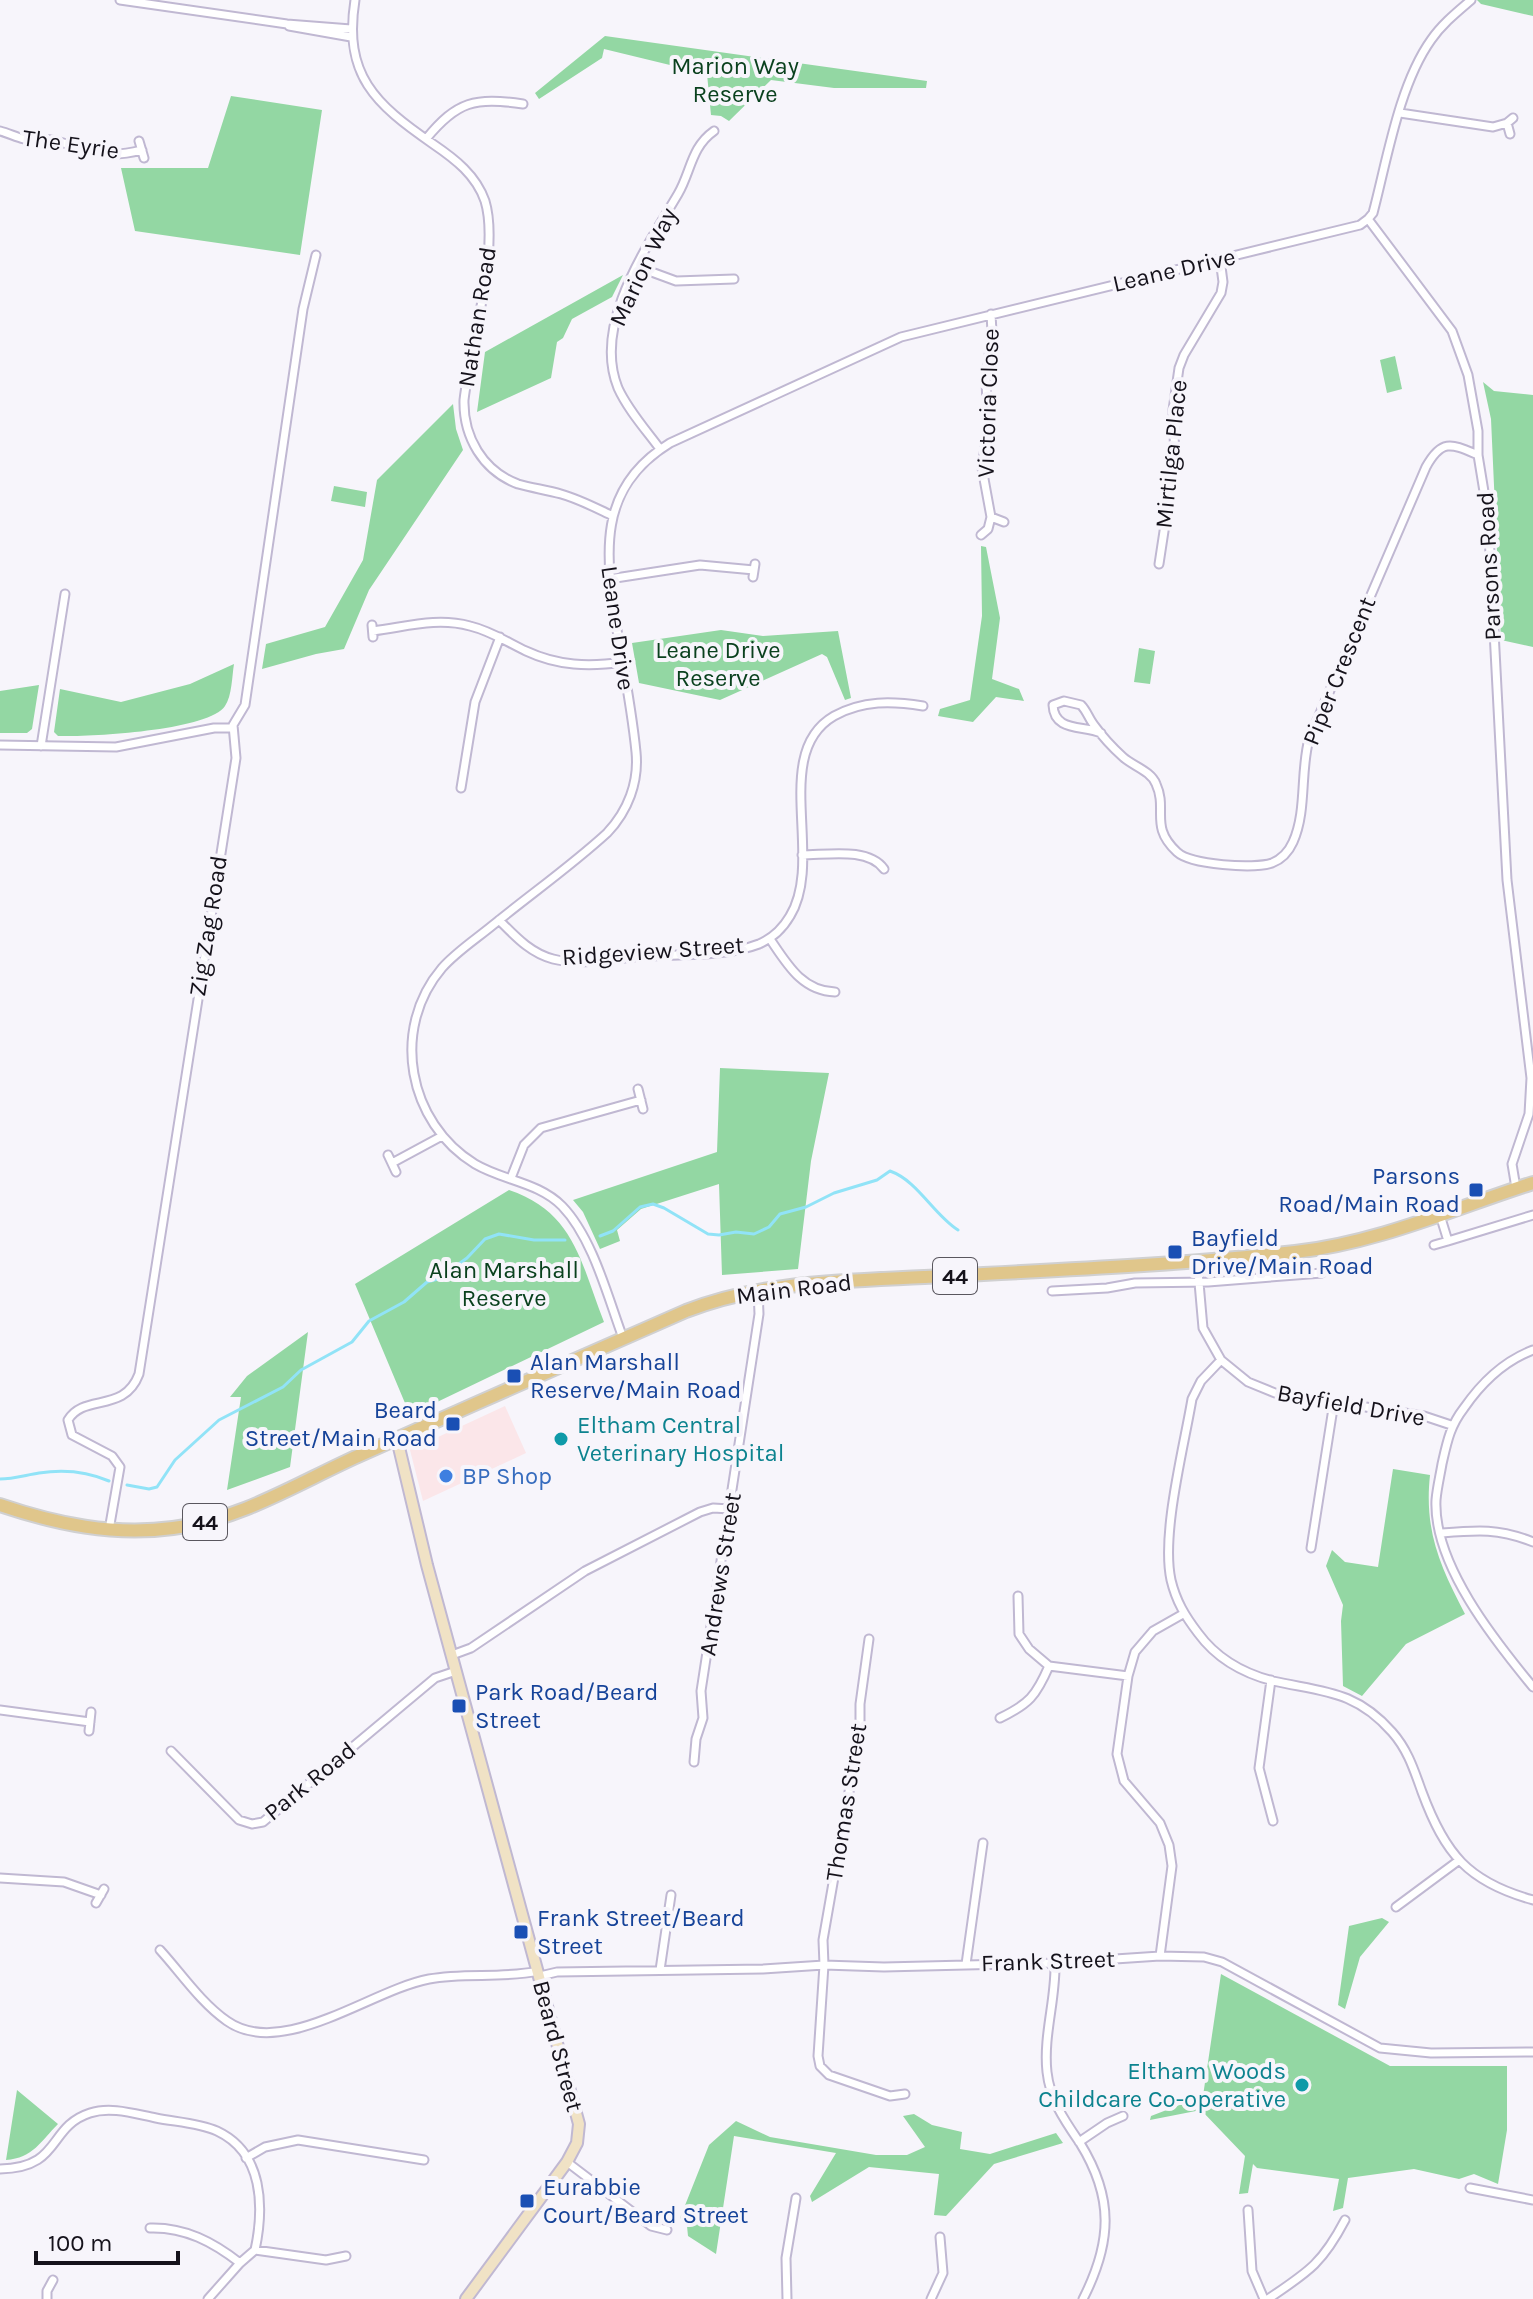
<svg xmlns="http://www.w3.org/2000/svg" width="1533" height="2299" font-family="Karla,sans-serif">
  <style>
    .commercial { fill: #fbe6e9 }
    .green { fill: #93d7a3 }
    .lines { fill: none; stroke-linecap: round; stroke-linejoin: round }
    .stream { stroke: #91e3f7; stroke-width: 3 }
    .street-casing { stroke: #c0b8d2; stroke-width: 11 }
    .secondary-casing { stroke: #c0b8d2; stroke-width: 14 }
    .primary-casing { stroke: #d0d0d1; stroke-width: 16 }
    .street { stroke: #fff; stroke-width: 7 }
    .secondary { stroke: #f0e2c5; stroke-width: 10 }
    .primary { stroke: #e0c68b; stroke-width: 12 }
    .transit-dot { fill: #1a4fb4; stroke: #f7f5fb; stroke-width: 3 }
    .culture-dot { fill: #0f9aa8; stroke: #f7f5fb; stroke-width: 3 }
    .shop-dot { fill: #3f7fe0; stroke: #f7f5fb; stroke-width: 3 }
    .labels { text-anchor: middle; stroke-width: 8; stroke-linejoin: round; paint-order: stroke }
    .shield { fill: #f7f5fb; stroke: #59565e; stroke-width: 2 }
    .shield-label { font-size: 22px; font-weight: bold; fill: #15121b }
    .park-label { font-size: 24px; fill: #0a411e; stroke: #f7f5fb }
    .street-label { font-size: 24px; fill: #15121b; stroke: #f7f5fb }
    .transit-label { font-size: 24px; fill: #164399; stroke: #f7f5fb; text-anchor: start }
    .culture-label { font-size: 24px; fill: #0d838f; stroke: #f7f5fb; text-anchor: start }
    .shop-label { font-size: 24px; fill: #366cbe; stroke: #f7f5fb; text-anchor: start }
  </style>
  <rect width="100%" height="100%" fill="#f7f5fb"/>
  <!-- commercial -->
  <path class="commercial" d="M505,1406L526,1453L423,1501L410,1450Z"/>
  <!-- green -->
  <path class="green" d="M1477,0H1533V16L1481,4Z
    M605,36L927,81L926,88H834L771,80L729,121L721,116L711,115L707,74L604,49L602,58L539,99L535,93Z
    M231,96L322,110L300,255L135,231L121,168H208Z
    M623,275L612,297L572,319L563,338L557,342L551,378L477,412L485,352Z
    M1395,356L1402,389L1387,393L1380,360Z
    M1483,382L1494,391L1533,395V647L1501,640L1491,419Z
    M453,404L456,429L463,450L369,590L344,649L316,654L262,669L266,644L325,627L363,560L377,480Z
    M334,486L367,492L365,507L331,501Z
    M981,546L986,547L1000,618L992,679L1019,689L1024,701L996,697L973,722L938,716L940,709L970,700L982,616Z
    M721,630L763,636L838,631L851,698L845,700L827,657L822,654L720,700L639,683L632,643Z
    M1139,648L1155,651L1150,684L1134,682Z
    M234,664C232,676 232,696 225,706C208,731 88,737 58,736L54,732L60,689L121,702L190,684Z
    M39,685L32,729L27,733H0V691Z
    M720,1068L829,1073L811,1161L798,1269L722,1275L719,1184L641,1209L617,1230L620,1241L600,1249L583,1212L573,1200L717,1152Z
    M509,1190C575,1212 581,1264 604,1322L410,1415L355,1284Z
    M308,1332L290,1467L227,1490L241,1397H230L247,1376Z
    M1393,1469L1430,1475C1424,1531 1440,1566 1465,1614L1406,1644L1362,1696L1343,1686L1341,1621L1343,1605L1326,1566L1332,1550L1345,1562L1378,1567Z
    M1382,1918L1389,1922L1360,1957L1345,2009L1338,2005L1349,1926Z
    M1221,1974L1390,2066H1507V2130L1498,2184L1474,2174L1459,2179L1414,2169L1348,2178L1343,2208L1333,2211L1339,2179L1257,2168L1253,2164L1248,2193L1239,2194L1245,2156L1201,2110L1150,2120L1151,2116L1203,2096Z
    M17,2090L58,2124C41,2141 33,2158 6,2160Z
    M914,2114L932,2125L962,2132L960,2149L990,2154L1056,2133L1063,2143L994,2164L946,2216L934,2215L939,2174L869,2167L812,2202L810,2196L836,2153L734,2136L716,2254L688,2236L687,2226L680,2218L709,2145L736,2121L770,2137L876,2155H907L925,2147L903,2116Z"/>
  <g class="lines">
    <!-- stream -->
    <path class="stream" d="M600,1236L613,1231L640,1207L653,1204L664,1208L708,1234L719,1235L736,1232L754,1234L769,1227L780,1214L806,1207L834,1193L877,1180L890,1171C918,1181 933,1214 958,1230
      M0,1479C13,1479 26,1475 39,1473C64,1469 86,1471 109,1481
      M127,1485L149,1489L157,1487L175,1460L219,1420L283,1387L301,1370L352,1342L369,1321L404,1302L427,1282L438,1279L467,1258L485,1239L499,1234L534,1240H565"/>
    <!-- street casing -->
    <g class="street-casing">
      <path id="street" d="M120,0L287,24L351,29
        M355,0C343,75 375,104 433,144C455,159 476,175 485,201C500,250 470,347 464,400C463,437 483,471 518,484C532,488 547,490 561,494C579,499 596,508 613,516
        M289,26L351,37
        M1400,113L1493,127L1507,123
        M0,131C8,133 16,137 24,139C35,140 45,138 56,141C92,150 102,160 142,150
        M1510,134L1507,123L1513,118
        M426,139C457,101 475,97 523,104
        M139,141L144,158
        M1368,219L1452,331L1468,375L1478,431V455L1488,516L1507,880L1531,1078L1529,1114L1512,1164L1516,1188
        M1368,219L1373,213C1387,160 1399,85 1431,40C1442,24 1457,12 1471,0
        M638,267L676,281L734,279
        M660,449C646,430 628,410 618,388C592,324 647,247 678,194C691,172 691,147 714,131
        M991,517L1004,522
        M981,535L988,529L991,517L982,468L988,426L986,381L992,332L991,314
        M1159,564L1175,459L1173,410L1179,368L1184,355L1221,293L1223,282L1220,259
        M753,577L755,564
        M609,579L700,565L754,570
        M372,625L373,637
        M373,631C406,627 436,617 470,626C491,631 507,642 526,651C558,666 589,667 623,662
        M1101,733C1083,725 1054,732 1053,705L1064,701L1081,705C1087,711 1089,719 1094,725C1102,736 1113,748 1123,757C1133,766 1151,771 1156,784C1168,810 1149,826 1177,852C1191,865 1254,869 1272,863C1282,859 1289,851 1293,842C1307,811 1300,772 1309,739L1426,467C1442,438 1452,444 1478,455
        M0,745L116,747L214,728H233
        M41,746L65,594
        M461,788L475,702L500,637
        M802,855C827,855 868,847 884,869
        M499,920C515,936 530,953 553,959C581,966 615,958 644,956C681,954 725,957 759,944C773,938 783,928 790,916C825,859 770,753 834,716C863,700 892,701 923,706
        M770,939C787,964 802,991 835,992
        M638,1089L643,1109
        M388,1155L396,1172
        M392,1163L442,1136
        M511,1178L524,1145L541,1128L641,1100
        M1440,1215L1448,1241L1533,1215
        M1434,1245L1448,1241
        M1197,1260L1203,1328L1221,1360L1248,1382L1275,1393L1424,1416L1451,1425
        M1052,1291L1107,1288L1135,1283L1208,1282L1322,1273
        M623,1338C608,1298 593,1238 562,1206C538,1182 504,1181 475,1164C408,1123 390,1029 442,968C456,952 476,939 493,925C531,894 571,866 607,833C628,811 639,782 636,752C632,711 624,670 617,630C606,556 595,489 670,443L901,337L1360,225L1368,219
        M1533,1350C1504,1361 1482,1382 1464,1408C1450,1426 1447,1442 1442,1464C1440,1476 1437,1488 1436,1500C1433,1564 1495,1641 1533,1687
        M1221,1360L1201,1381L1192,1399C1184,1447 1161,1534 1171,1580C1176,1601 1185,1616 1198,1633C1217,1659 1242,1673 1273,1681C1323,1692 1355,1690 1392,1732C1408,1750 1414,1770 1422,1792C1445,1854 1468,1882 1533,1900
        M109,1530L120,1467L112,1456L72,1435L68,1420C84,1393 124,1414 139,1374L236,758L233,725L245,705L303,309L316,255
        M1441,1533C1477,1530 1499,1528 1533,1542
        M1311,1548L1334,1402
        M1018,1596L1019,1634L1029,1649L1049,1666L1128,1676
        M869,1639L860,1704V1729L823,1940L824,1965L818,2056L820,2066L829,2075L890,2096L905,2094
        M452,1655L471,1648L585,1571L700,1512L713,1508L730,1509
        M1271,1680L1259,1768L1273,1821
        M0,1710L90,1722
        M1000,1718C1029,1704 1036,1696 1049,1666
        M89,1731L91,1712
        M171,1751L239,1820L252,1824L263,1822L435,1678L456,1671
        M694,1762L696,1739L703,1718L701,1691L759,1314L758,1290
        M0,1878L64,1882L101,1895
        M96,1903L104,1889
        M1396,1907L1458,1861
        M160,1950C181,1973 201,2003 227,2021C282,2060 371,1990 429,1979C465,1972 502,1979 538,1971
        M1160,1956L1172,1866L1169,1845L1160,1823L1124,1781L1117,1754L1128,1676L1135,1652L1153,1631L1183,1614
        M1055,1963C1056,1999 1043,2036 1047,2072C1050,2100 1065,2121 1080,2143C1114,2198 1112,2242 1083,2299
        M966,1964L983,1843
        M660,1970L671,1895
        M540,1976L557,1972L763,1969L824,1965L884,1967L1055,1963L1160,1956L1204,1957L1222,1962L1380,2048L1431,2053L1533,2052
        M1079,2142L1107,2123L1123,2116
        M246,2158L265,2147L298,2140L424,2160
        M567,2162L651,2226L667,2230
        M0,2169C62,2168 47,2127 90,2113C111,2106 135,2114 156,2118C176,2122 199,2123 217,2131C264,2153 264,2208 255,2250L240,2263L208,2299
        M1470,2188L1533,2200
        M1248,2210L1252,2271L1264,2299
        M150,2228C185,2227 213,2242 240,2263
        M255,2250L326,2260L346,2256
        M47,2299V2291L53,2280
        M787,2299L786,2258L796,2198
        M931,2299L943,2273L940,2237
        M1268,2299C1308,2272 1322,2264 1345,2220"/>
    </g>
    <!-- secondary casing -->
    <g class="secondary-casing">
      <path id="secondary" d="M397,1439L427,1565L579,2124L577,2143L567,2162L466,2299"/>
    </g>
    <!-- primary casing -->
    <g class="primary-casing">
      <path id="primary" d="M0,1505C56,1524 113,1536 173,1528C240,1520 298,1483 358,1456C467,1407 577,1359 686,1311C768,1279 857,1281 943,1276C1060,1270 1178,1265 1295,1252C1377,1243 1455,1208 1533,1183"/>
    </g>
    <!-- street -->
    <use href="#street" class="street"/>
    <!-- secondary -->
    <use href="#secondary" class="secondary"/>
    <!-- primary -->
    <use href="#primary" class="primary"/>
  </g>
  <!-- markers -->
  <g class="transit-dot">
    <rect x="1468" y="1182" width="16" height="16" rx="4"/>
    <rect x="1167" y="1244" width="16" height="16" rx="4"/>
    <rect x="506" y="1368" width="16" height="16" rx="4"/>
    <rect x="445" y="1416" width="16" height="16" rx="4"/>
    <rect x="451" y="1698" width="16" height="16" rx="4"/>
    <rect x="513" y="1924" width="16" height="16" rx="4"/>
    <rect x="519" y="2193" width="16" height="16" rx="4"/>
  </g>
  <g class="culture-dot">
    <circle cx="561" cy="1439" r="8"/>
    <circle cx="1302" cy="2085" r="8"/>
  </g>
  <circle class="shop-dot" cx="446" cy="1476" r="8"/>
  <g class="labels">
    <!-- shield labels -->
    <g class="shield">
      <rect x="933" y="1258" width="44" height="36" rx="6"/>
      <rect x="183" y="1504" width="44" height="36" rx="6"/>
    </g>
    <g class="shield-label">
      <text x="955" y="1284">44</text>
      <text x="205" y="1530">44</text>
    </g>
    <!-- park labels -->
    <g class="park-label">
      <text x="735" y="74">Marion Way<tspan x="735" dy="28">Reserve</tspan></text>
      <text x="718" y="658">Leane Drive<tspan x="718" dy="28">Reserve</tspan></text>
      <text x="504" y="1278">Alan Marshall<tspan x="504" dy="28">Reserve</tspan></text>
    </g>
    <!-- street labels -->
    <g class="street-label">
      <text transform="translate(71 144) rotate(8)" y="8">The Eyrie</text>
      <text transform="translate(643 267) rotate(-65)" y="8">Marion Way</text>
      <text transform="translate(1174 270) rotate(-13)" y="8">Leane Drive</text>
      <text transform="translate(477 317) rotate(-81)" y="8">Nathan Road</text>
      <text transform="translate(988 403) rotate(-88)" y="8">Victoria Close</text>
      <text transform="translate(1171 454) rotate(-84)" y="8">Mirtilga Place</text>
      <text transform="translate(1489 566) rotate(-93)" y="8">Parsons Road</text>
      <text transform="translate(618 628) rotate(82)" y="8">Leane Drive</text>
      <text transform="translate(1339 671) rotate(-68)" y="8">Piper Crescent</text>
      <text transform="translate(208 926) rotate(-81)" y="8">Zig Zag Road</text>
      <text transform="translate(653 951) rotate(-4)" y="8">Ridgeview Street</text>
      <text transform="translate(794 1289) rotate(-7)" y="8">Main Road</text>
      <text transform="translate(1351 1405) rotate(10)" y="8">Bayfield Drive</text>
      <text transform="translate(720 1574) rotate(-81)" y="8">Andrews Street</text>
      <text transform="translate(310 1781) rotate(-39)" y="8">Park Road</text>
      <text transform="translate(846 1802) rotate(-81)" y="8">Thomas Street</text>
      <text transform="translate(1048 1961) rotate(-2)" y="8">Frank Street</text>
      <text transform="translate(558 2046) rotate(75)" y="8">Beard Street</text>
    </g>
    <!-- transit labels -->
    <g class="transit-label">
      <text x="1460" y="1184" text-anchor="end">Parsons<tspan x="1460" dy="28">Road/Main Road</tspan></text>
      <text x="1191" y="1246">Bayfield<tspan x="1191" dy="28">Drive/Main Road</tspan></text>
      <text x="530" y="1370">Alan Marshall<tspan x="530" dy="28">Reserve/Main Road</tspan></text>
      <text x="437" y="1418" text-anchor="end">Beard<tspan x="437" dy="28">Street/Main Road</tspan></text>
      <text x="475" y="1700">Park Road/Beard<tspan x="475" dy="28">Street</tspan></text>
      <text x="537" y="1926">Frank Street/Beard<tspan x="537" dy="28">Street</tspan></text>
      <text x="543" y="2195">Eurabbie<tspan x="543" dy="28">Court/Beard Street</tspan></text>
    </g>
    <!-- culture labels -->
    <g class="culture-label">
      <text x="577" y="1433">Eltham Central<tspan x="577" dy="28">Veterinary Hospital</tspan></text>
      <text x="1286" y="2079" text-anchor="end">Eltham Woods<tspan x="1286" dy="28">Childcare Co-operative</tspan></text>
    </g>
    <!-- shop labels -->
    <g class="shop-label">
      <text x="462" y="1484">BP Shop</text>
    </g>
  </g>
  <!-- scale -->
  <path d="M36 2251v12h142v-12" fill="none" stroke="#15121b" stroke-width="4"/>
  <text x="48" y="2251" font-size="24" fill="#15121b" stroke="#f7f5fb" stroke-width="6" paint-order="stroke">100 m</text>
</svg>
